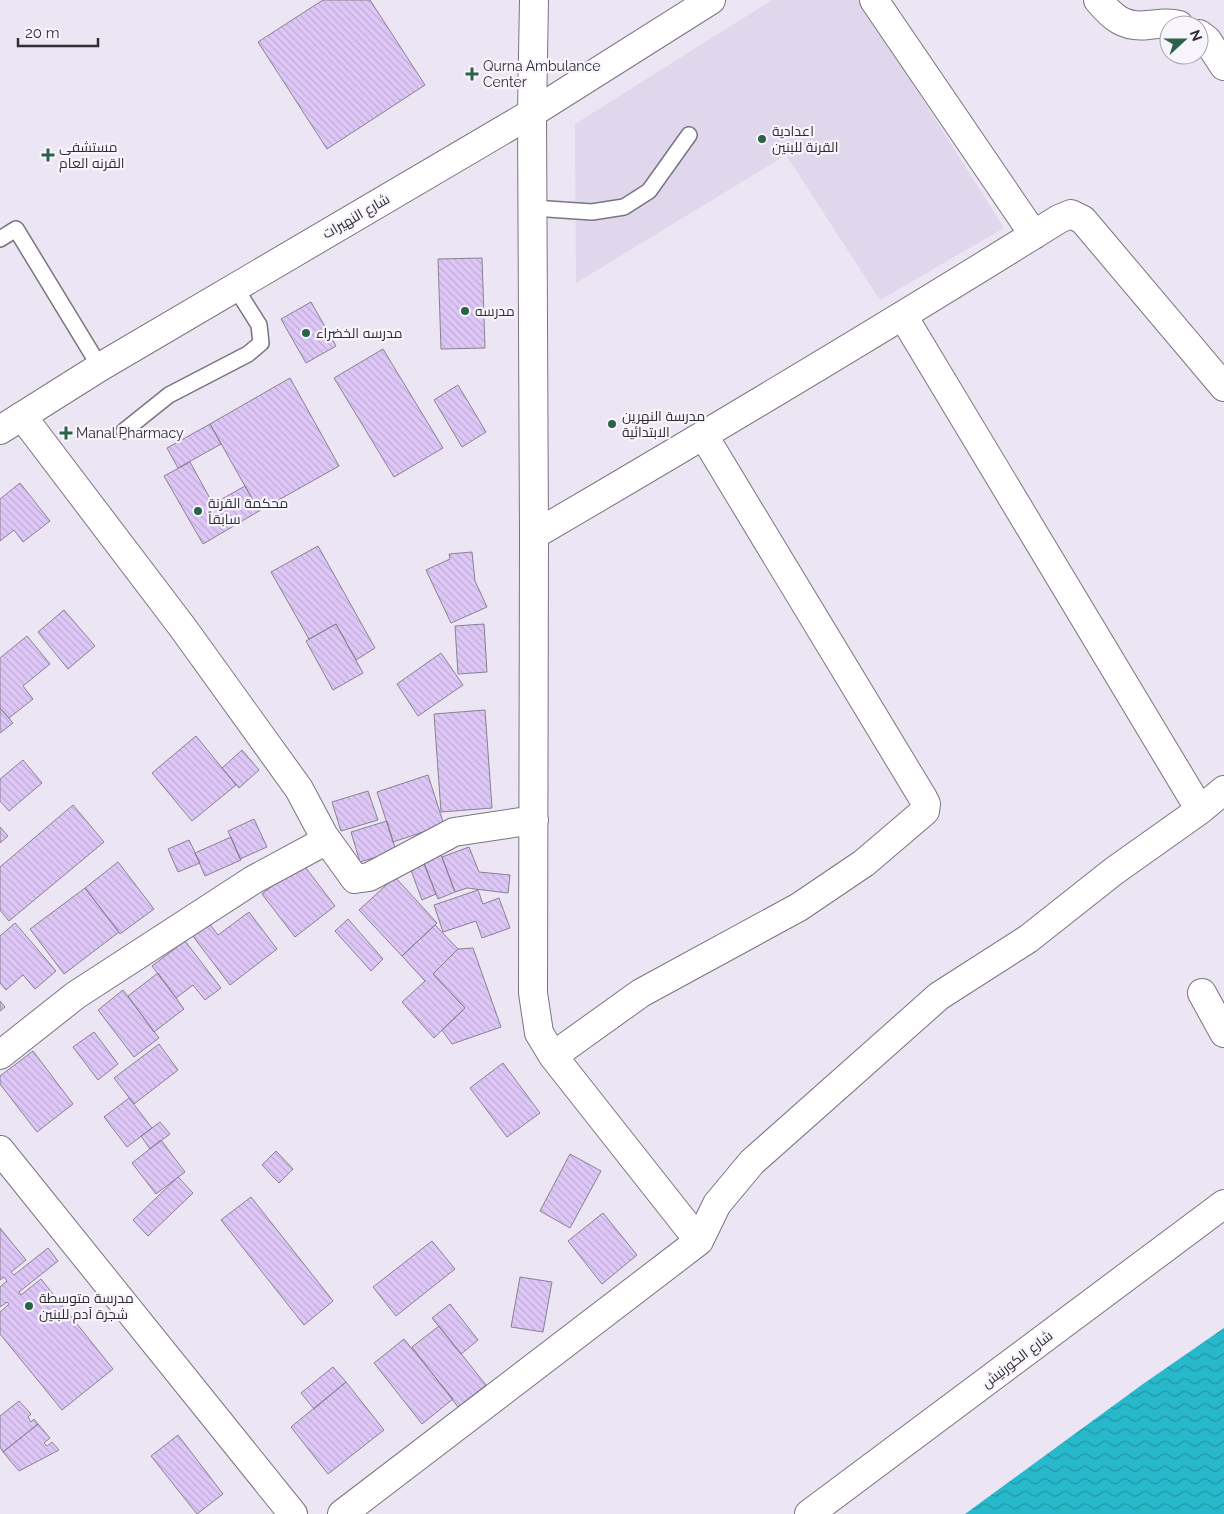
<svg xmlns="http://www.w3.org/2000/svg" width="1224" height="1514" font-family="Raleway,Cairo,sans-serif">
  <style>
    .built { fill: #e1d7ed }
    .water { fill: url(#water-waves) }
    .building { fill: url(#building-back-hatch); stroke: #888290 }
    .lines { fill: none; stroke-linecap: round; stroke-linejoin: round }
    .lane-casing { stroke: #7a7481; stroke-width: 18 }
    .street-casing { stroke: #7a7481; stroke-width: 30 }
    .secondary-casing { stroke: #7a7481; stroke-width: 30 }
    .primary-casing { stroke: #7a7481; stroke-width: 30 }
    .lane { stroke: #fff; stroke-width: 15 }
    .street { stroke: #fff; stroke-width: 28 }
    .secondary { stroke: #fff; stroke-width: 28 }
    .primary { stroke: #fff; stroke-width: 28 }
    .poi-dot { fill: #2b624a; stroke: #f8f4fd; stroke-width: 2 }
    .labels { text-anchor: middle; stroke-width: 4.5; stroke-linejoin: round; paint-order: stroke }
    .poi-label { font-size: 14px; fill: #302e33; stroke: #f8f4fd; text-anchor: start }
    .street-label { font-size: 14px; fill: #302e33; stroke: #f8f4fd }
  </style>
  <defs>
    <pattern id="water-waves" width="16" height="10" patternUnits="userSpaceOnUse" patternTransform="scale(1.25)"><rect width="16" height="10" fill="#27b9cb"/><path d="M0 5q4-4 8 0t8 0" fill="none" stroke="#2297a5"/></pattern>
    <pattern id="building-back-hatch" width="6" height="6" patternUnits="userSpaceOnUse" patternTransform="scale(1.25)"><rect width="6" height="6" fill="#dec7f7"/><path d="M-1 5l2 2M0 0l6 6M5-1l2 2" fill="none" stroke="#bfabd4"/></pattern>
  </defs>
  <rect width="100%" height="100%" fill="#ece5f4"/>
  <!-- built -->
  <path class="built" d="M772,0H860L1004,228L880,300L786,155L576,283L575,124Z"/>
  <!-- water -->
  <path class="water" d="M1224,1328V1514H965L1143,1384Z"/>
  <!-- building -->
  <path class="building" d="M323,0H370L425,85L327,149L258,42Z
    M482,258L485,348L441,349L438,259Z
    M311,302L336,346L306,363L281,319Z
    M383,349L443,448L394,477L334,378Z
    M290,378L339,466L259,511L210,424Z
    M458,385L486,432L462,447L434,400Z
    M210,424L221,444L178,468L167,448Z
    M190,462L213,504L245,486L259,511L203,544L164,476Z
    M20,483L50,521L23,542L14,530L0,541V499Z
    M318,546L375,648L356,660L336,624L309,639L271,572Z
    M472,552L475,581L487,607L451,623L426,570L450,559L449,554Z
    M64,610L95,646L68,669L38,632Z
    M336,624L363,673L333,690L306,641Z
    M484,624L487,672L458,674L455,626Z
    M27,636L50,664L23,686L33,699L9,718L0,708V658Z
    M441,653L463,685L418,716L397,684Z
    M0,708L13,723L0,733Z
    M485,710L492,808L441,812L434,714Z
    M196,736L236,785L192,821L152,773Z
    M242,750L259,770L239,788L222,768Z
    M23,760L42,783L9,811L0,801V779Z
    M428,775L444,825L393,842L377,792Z
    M368,791L378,820L341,831L332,802Z
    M73,805L104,842L9,921L0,910V867Z
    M254,819L267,847L240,859L228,831Z
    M387,821L396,851L360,862L351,832Z
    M0,827L8,836L0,843Z
    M231,837L241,860L205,876L195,853Z
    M189,840L200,863L178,872L168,849Z
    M469,847L479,872L510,875L508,893L467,888L455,892L442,857Z
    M440,852L455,892L438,899L422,859Z
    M423,860L436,894L422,900L409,865Z
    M118,862L154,909L120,934L85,888Z
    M302,863L335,906L295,937L262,894Z
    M395,877L437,923L402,956L359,910Z
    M85,888L119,932L64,974L30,929Z
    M478,890L483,904L499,898L510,928L482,938L476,921L443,932L434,905Z
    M249,912L277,949L230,985L189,931L205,918L218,935Z
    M348,919L383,959L371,971L335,931Z
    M15,923L56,971L35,989L23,975L6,990L0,983V936Z
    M435,925L458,949L433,974L465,1008L434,1038L402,1002L425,981L402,956Z
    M185,941L221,988L205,1000L193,985L176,998L152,966Z
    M473,948L501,1027L452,1044L442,1030L465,1008L433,974L458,949Z
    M158,973L184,1009L154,1032L128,996Z
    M123,990L159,1038L134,1057L98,1010Z
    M0,1001L5,1007L0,1011Z
    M94,1032L118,1064L98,1080L73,1047Z
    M159,1044L178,1070L134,1104L114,1078Z
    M33,1051L73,1104L37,1132L0,1084V1076Z
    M503,1063L540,1113L507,1137L470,1088Z
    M129,1098L152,1128L127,1147L104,1117Z
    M160,1122L170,1134L150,1149L141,1136Z
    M161,1140L185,1172L156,1194L132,1163Z
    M276,1151L293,1169L279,1183L262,1165Z
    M570,1154L601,1171L570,1228L540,1211Z
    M178,1177L193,1193L148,1236L133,1220Z
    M251,1197L333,1301L304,1325L221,1220Z
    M603,1213L637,1255L602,1284L568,1241Z
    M0,1228L26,1260L11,1272L14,1275L48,1248L58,1261L19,1292L21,1295L41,1279L113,1369L62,1410L0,1334V1312L9,1304L7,1302L0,1307V1287L7,1281L4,1277L0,1280Z
    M432,1241L455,1269L396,1316L373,1287Z
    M520,1277L552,1282L543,1332L511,1327Z
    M450,1304L478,1340L461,1354L432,1318Z
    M439,1326L486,1385L458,1407L412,1347Z
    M404,1339L453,1399L422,1424L374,1363Z
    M333,1367L346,1382L314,1409L301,1393Z
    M346,1382L384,1430L328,1474L291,1427Z
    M19,1401L31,1414L28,1417L31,1422L34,1419L38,1424L3,1452L0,1447V1416Z
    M38,1424L50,1438L44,1443L47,1446L52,1442L59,1450L19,1471L3,1452Z
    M178,1435L223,1494L197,1514L151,1456Z"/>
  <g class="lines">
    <!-- lane casing -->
    <g class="lane-casing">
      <path id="lane" d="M533,208L592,212L624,207L649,191L689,135
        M0,239L16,229L100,367
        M124,431L169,395L248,354L261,343L259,325L235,287"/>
    </g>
    <!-- street casing -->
    <g class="street-casing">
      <path id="street" d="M534,0L532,113L534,535L533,993L539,1033L553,1056L699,1241
        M874,0L1034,235
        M1098,0C1112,17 1124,28 1148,25C1159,24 1168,22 1179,25
        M1199,34L1207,40L1224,66
        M903,316L1200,810
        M22,416L183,628L299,789L324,836L355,879L369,877L454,832L534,820
        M534,535C710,432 886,327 1059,219L1071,214L1083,220L1224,387
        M1202,993L1224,1033
        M0,1055L76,995L253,880L327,840
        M553,1056L641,993L799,907L864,863L925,811L926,804L923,798L704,436
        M342,1514L699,1241L717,1204L752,1162L939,996L1028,939L1114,871L1200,810L1224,790"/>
    </g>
    <!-- secondary casing -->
    <g class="secondary-casing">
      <path id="secondary" d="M0,430L100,367L532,113L711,0
        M809,1514L1224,1204"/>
    </g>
    <!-- primary casing -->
    <g class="primary-casing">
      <path id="primary" d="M0,1150L293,1514"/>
    </g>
    <!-- lane -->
    <use href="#lane" class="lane"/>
    <!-- street -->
    <use href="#street" class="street"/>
    <!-- secondary -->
    <use href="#secondary" class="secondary"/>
    <!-- primary -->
    <use href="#primary" class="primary"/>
  </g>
  <!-- markers -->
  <g class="poi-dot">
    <path d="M469.5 66.5h5v5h5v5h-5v5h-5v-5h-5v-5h5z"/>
    <circle cx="762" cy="139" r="5"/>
    <path d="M45.5 147.5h5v5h5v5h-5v5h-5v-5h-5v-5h5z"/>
    <circle cx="465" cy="311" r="5"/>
    <circle cx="306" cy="333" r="5"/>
    <circle cx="612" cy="424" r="5"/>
    <path d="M63.5 425.5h5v5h5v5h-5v5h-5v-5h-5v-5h5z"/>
    <circle cx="198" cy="511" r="5"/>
    <circle cx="29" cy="1306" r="5"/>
  </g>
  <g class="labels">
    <!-- poi labels -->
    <g class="poi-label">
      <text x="483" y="71">Qurna Ambulance<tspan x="483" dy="16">Center</tspan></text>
      <text x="772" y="136">اعدادية<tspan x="772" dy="16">القرنة للبنين</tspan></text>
      <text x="59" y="152">مستشفى<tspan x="59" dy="16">القرنه العام</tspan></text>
      <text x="475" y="316">مدرسه</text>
      <text x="316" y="338">مدرسه الخضراء</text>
      <text x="622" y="421">مدرسة النهرين<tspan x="622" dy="16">الابتدائية</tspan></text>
      <text x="76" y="438">Manal Pharmacy</text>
      <text x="208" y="508">محكمة القرنة<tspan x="208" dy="16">سابقاً</tspan></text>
      <text x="39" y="1303">مدرسة متوسطة<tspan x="39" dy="16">شجرة آدم للبنين</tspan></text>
    </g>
    <!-- street labels -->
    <g class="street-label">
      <text transform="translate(356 216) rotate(-30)" y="5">شارع النهيرات</text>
      <text transform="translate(1017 1359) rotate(-37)" y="5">شارع الكورنيش</text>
    </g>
  </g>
  <!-- north arrow -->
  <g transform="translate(1184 40) rotate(69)"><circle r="24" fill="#f8f4fd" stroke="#a8a5ac"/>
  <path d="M0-4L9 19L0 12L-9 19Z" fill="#2b624a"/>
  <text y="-8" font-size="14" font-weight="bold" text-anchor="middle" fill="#302e33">N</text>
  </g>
  <!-- scale -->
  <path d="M18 38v8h80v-8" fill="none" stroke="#302e33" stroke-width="2.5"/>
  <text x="25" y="38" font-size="15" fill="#302e33" stroke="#f8f4fd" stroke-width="4" paint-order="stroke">20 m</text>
</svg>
